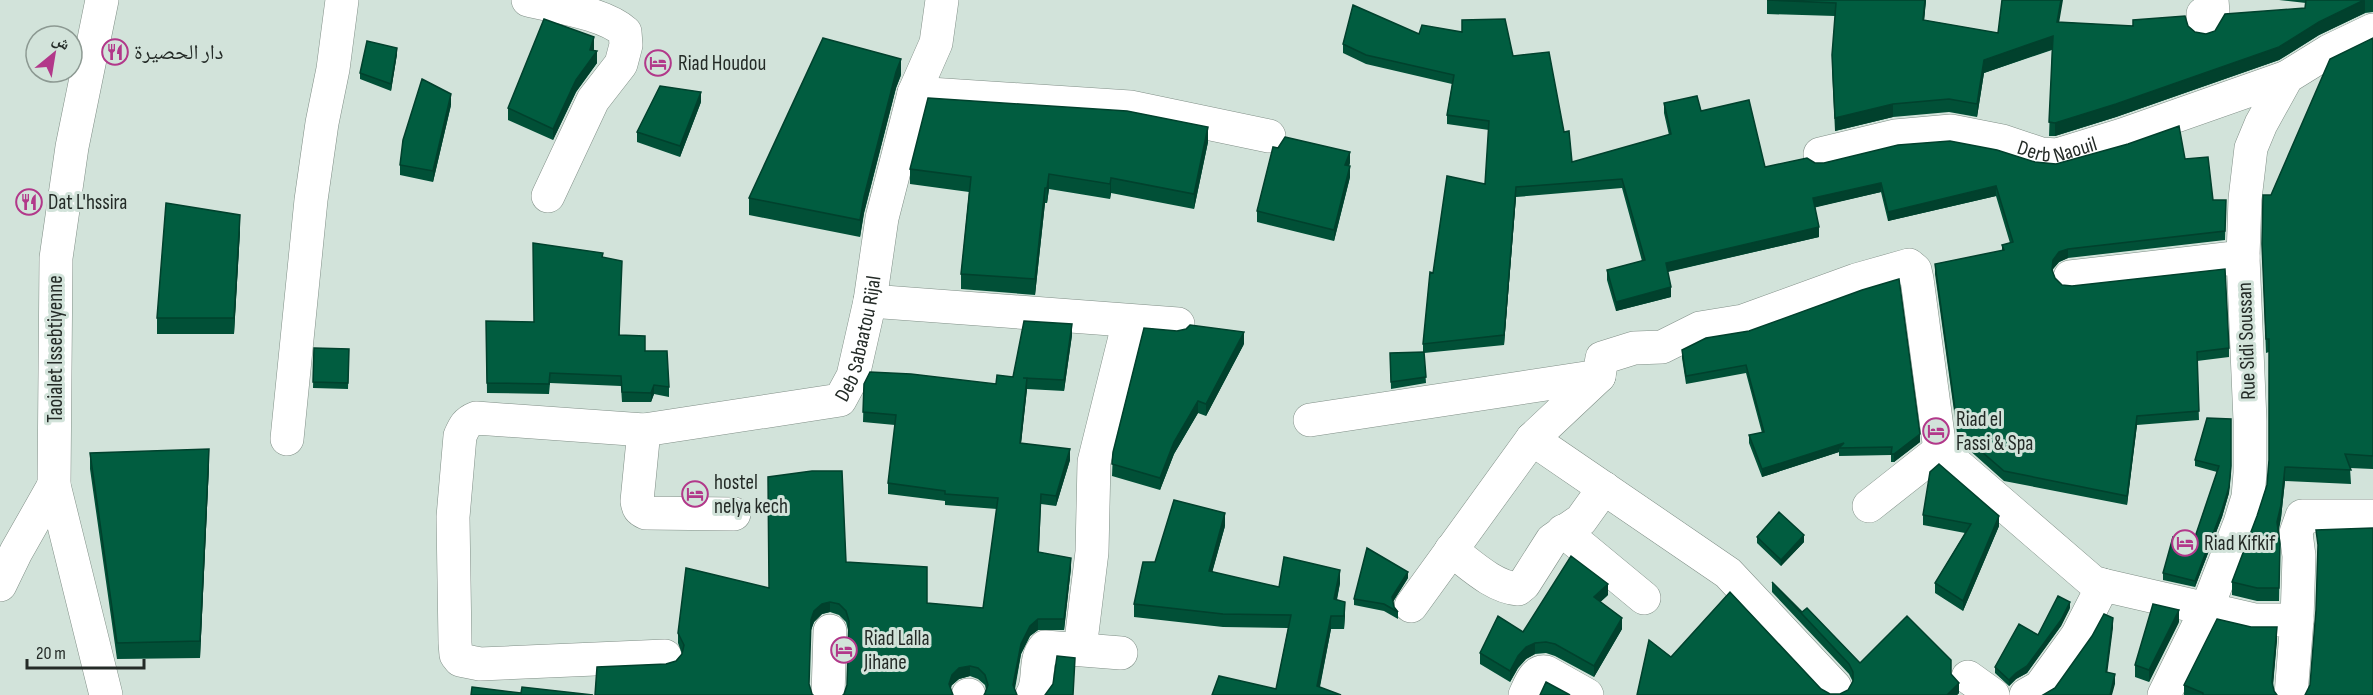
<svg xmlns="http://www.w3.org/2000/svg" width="2373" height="695" font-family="'Sofia Sans Condensed','Noto Naskh Arabic',sans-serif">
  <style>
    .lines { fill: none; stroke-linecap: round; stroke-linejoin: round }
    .minor-casing { stroke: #808f87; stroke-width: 34 }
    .minor { stroke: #fff; stroke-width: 33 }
    .wall { fill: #015037 }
    .shaded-wall { fill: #01412d }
    .building { fill: #015d40; stroke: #01412d; stroke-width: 1.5 }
    .labels { text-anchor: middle; stroke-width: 6; stroke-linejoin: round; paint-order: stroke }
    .poi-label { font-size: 21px; fill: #242b27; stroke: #d2e3da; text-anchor: start }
    .street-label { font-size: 21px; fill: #242b27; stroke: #d2e3da }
  </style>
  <rect width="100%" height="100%" fill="#d2e3da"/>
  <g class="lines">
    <!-- minor casing -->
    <g class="minor-casing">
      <g id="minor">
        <path d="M102,0L72,147L56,258L54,485L106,695"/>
        <path d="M528,0C556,7 604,13 625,32L626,45L621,64L593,100L548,196"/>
        <path d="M2204,29L2203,14L2213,13L2212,0"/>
        <path d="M914,93L1130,107L1269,136"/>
        <path id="s1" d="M1820,154L1895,136L1951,131L2002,141L2041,154L2057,155L2122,135L2287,77"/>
        <path d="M2070,277L2243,257"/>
        <path d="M870,301L1178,324"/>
        <path d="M1310,420L1599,376L1602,358L1634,348L1662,347L1700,328L1743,321L1856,280L1909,265L1915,270L1917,279L1940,450"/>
        <path d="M644,430L637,501C638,508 639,510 646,513L734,514"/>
        <path d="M287,439L311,200L322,123L333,69L342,0"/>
        <path d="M1532,439L1728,573L1835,687"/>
        <path d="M1869,506L1940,450L2093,582L2103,585L2077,636L2040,687L2026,695"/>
        <path d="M1563,531L1644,598"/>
        <path d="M1451,550C1470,564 1493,587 1518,589L1524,584L1552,540L1581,520L1604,488"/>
        <path d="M0,585L16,552L54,485"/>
        <path d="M2103,585L2255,620H2297"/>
        <path d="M1411,606L1532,439L1599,376"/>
        <path d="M1080,649L1092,552L1094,462L1129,321"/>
        <path id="s2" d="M665,656L480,664L460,660L456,655L455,643L453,517L460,436C464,427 466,422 476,418L644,430L840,400L853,376L870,301L882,218L914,93L936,43L942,0"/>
        <path d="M1968,677L1993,695"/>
        <path d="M828,695L830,631"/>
        <path d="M968,695H969"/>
        <path d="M1032,695C1041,681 1033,660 1045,647L1121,653"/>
        <path d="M1525,695C1530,685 1534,670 1546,672L1587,695"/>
        <path d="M2164,695L2207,608L2240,523L2248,497L2250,473V421L2243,257L2245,199L2251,148L2261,124L2287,77L2329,51L2373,30"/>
        <path d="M2291,695L2297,620L2299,556L2296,533L2302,516H2373"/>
      </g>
    </g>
    <!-- minor -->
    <use href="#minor" class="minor"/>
  </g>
  <!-- wall -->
  <path class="wall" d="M1767,0H1926L1924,20L1998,33L2059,22L2133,26H2188L2195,32L2206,34L2305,8L2306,3L2279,0H2373V12L2365,13L2319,35L2279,60L2116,117L2055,136H2049L2052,50L1984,73L1977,117L1949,112L1893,117L1835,131L1832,68L1835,16L1767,14Z
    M1419,34L1513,56L1564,132L1572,162L1669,135L1664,113V103L1701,111L1765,167L1815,163L2035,162L2056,164L2185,159L2213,200H2226L2225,240L2068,258L2059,262L2053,269V273L2055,278L2062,285L2229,348V357L2197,361L2199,420L2137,425L2127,505L2004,481L1958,440L1935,274V264L2002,251V245L2010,243L1996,196L1888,221L1881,192L1815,207L1819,237L1668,272L1671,297L1616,311L1607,280V270L1642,261L1622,188L1516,197L1504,345L1424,353L1426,383L1391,389L1390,353L1423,352V344L1433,273L1485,184L1489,130L1447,124V115L1452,84L1366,64L1343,53V44Z
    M2373,38V469L2350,468L2351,484L2285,481L2281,518L2279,530L2280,544L2279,601H2257L2232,595V582L2257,516L2267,485L2269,460V352L2266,353L2262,244L2271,195Z
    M594,49V51L597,63L576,92L553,140L508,120V108Z
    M397,54L391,91L360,79V73Z
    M901,75L896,88L864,213L860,237L749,215V198Z
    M701,102L680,157L637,142V132Z
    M451,105L433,182L400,175V165Z
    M1208,142L1194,209L1111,193L1110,199L1049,189L1047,203H1045L1035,295L961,289V274L969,192L910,184V169Z
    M1350,163L1349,166L1350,177L1334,241L1257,222V211Z
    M240,231L234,334H157V318Z
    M603,257L620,335L645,351L669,387V397L654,394L651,402H622L621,386L550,383L549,394L487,393L486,321L534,322Z
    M1749,331L1920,442L1894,462H1891V455L1839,456V452L1762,477L1749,443V435L1762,433L1746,373L1686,384L1682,358V350Z
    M1072,335L1064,391L1027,389L1021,443L1070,460L1056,506L1041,504L1039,552L1071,568L1064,630H1038L1030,636L1021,654L1015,689L985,693L986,690L985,685L978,679L970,676L959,679L952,685L844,694L847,685L848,630L846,622L839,615L830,612L822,614L814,622L811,630L666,664L676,661L682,654L678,643V633L769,588L846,562L927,603L983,608L997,509L945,505V501L888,494V483L895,425L863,422L864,384H996L1013,377Z
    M1244,344L1206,416L1198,413L1174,454L1160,490L1112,476L1113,452Z
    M314,348L349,349L348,389L313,388Z
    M2207,418L2231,472L2229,493L2222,517L2195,587L2163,580V573L2193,543L2217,472L2195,466V460Z
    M90,453L209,465L200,658L117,659L90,469Z
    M1923,515L1999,526L1963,611L1935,593V583L1965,533L1923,525Z
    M1225,526L1212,572L1279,587L1340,583L1337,600L1345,615L1344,629H1331L1320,687L1276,689L1288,628L1223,627L1134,617V604Z
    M1757,537L1804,542L1781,566L1757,543Z
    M1408,578L1393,602L1394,607L1398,612V619L1384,611L1354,605V599Z
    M1772,582L1802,612L1807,608L1860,663L1907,616L1951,660V674L1959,683V693L1957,695H1637L1649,640L1671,657L1730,592L1821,689L1830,694H1840L1848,690L1853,682L1849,674L1772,592Z
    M1608,595L1600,602L1622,629L1594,677L1555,656L1546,653L1535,654L1526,659L1518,668L1510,682L1480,664V653L1523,632Z
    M2070,608L2061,626L2027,673L2016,679L2009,686L1995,673V667L2038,635Z
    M2179,622L2149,682L2135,677V665Z
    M2277,639L2273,686L2274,691L2277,695H2184V685Z"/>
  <!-- shaded-wall -->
  <path class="shaded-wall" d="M1925,0H1926L1923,33V20Z
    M2061,0H2063L2057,35V22Z
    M2365,0V13L2319,35L2279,60L2116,117L2055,136V123L2319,22Z
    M2053,36V49L1984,73L1977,117V104L1984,60Z
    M594,37V49L590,61V50Z
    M397,48V54L391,91V84Z
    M597,51V63L576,92L553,140V129L576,80Z
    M901,59V75L896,88L864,213L860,237V220L864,197L896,72Z
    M701,92V102L680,157V146Z
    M451,94V105L433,182V171Z
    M1893,104V117L1835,131V118Z
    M1208,127V142L1194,209V194Z
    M1350,152V163L1345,176V165Z
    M1350,166V177L1334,241V230Z
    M1049,174V189L1047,203V188Z
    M1111,178V193L1110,199V184Z
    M1881,183V192L1813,208V198Z
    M1996,186V196L1888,221V212Z
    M1516,187V197L1504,345V335Z
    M1045,188V203L1035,295V279Z
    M240,215V231L234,334V318Z
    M1819,227V237L1666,272V263Z
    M2068,249V258L2059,262L2053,269L2052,280L2053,260L2059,252Z
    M1671,287V297L1616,311V302Z
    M1072,324V335L1064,391V380Z
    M1244,332V344L1206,416V404Z
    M1027,378V389L1020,453V443Z
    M654,385V394L651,402V393Z
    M1198,401V413L1174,454L1160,490V478L1174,442Z
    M2137,416V425L2127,505V496Z
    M1920,434V442L1894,462V454Z
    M1844,443L1839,448V452L1762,477V469Z
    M209,449V465L200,658V641Z
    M1070,449V460L1056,506V496Z
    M2231,466L2229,493L2222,517L2195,587V581Z
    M2285,467V481L2281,518L2277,535V522Z
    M1225,513V526L1209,584V571Z
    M1999,516V526L1963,611V601Z
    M1804,535V542L1781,566V560Z
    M1071,558V568L1064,630V619Z
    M1340,570V583L1334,612V599Z
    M1408,572V578L1392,603V597Z
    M1608,584V595L1594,608V597Z
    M830,602V612L822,614L814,622L811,630V620L814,611L822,604Z
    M1345,602V615L1344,629V616Z
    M2070,602V608L2061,626L2027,673L2016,679L2009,686V680Z
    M2179,610V622L2149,682V670Z
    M1331,616V629L1318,695L1317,686Z
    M1622,618V629L1594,677V666Z
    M2113,618V628L2106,683V672Z
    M1038,619V630L1030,636L1021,654L1013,695V685L1021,644L1030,626Z
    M2277,627V639L2272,694V682Z
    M1535,643V654L1526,659L1518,668L1510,682V671L1518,656L1526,647Z
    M970,666V676L959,679L952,685L949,694V684L952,675L959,668Z
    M2115,674V684L2112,695H2110Z
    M1959,683V693L1957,695H1947Z"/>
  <!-- building -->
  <path class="building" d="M1767,0H1925L1923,20L1998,33L2002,0H2061L2057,22L2133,26V20L2185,16L2188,26L2195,32L2206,34L2215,31L2225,14L2305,8L2306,0H2364L2319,22L2279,47L2116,104L2055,123L2049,122L2053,36L1984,60L1977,104L1949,99L1893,104L1835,118L1832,55L1836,3Z
    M1353,5L1419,34L1422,25L1462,32V20L1505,19L1513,56L1549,52L1564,132L1569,131L1572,162L1671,134L1664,103L1697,96L1701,111L1749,100L1765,167L1807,158L1815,163H1824L1898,145L1950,141L1997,150L2035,162L2056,164L2128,144L2179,126L2185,159L2208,157L2213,200H2226L2225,231L2068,249L2059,252L2053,260L2052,270L2055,278L2062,285L2072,286L2225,269L2229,348L2197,352L2199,411L2137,416L2127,496L2004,471L1958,431L1935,264L2004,250L2002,245L2013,242L1996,186L1888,212L1881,183L1813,198L1819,227L1666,263L1671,287L1616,302L1607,270L1645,260L1622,179L1516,187L1504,335L1423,344L1430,272L1433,273L1447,176L1485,184L1489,121L1447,115L1454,75L1366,55L1343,44Z
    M544,19L594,37L590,50L597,51L576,80L553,129L508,108Z
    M823,38L901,59L896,72L864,197L860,220L749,198Z
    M2373,38V456L2345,454L2351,470L2285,467L2281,505L2277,522L2280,544L2279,588H2257L2232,582L2257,516L2267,485L2269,460V339H2266L2262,244L2263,195H2271L2330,59Z
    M367,41L397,48L391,84L360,73Z
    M422,79L451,94L433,171L400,165L403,140Z
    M660,86L701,92L680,146L637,132Z
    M928,98L1127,111L1208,127L1194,194L1111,178L1110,184L1049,174L1047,188H1045L1035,279L961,274L971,177L910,169Z
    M1285,137L1350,152L1345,165L1350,166L1334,230L1257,211L1273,147L1278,148Z
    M166,203L240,215L234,318H157Z
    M533,243L603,253L602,257L622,261L619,335L645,336V351H667L669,387L654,385L651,393L622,392L621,376L550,373L549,384L487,383L486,321L534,322Z
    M1899,279L1920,434L1894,454H1891L1892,447L1839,448L1844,443L1762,469L1749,435L1764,432L1746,365L1686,376L1682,350L1706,338L1749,331L1862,290Z
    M1024,321L1072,324L1064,380L1023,378H1027L1020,443L1070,449L1056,496L1041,494L1038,552L1071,558L1064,619H1038L1030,626L1021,644L1013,685L1017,695H984L985,693L988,685L985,675L978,668L970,666L959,668L952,675L949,684L953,695H843L844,694L847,685L849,621L846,611L839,604L830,602L822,604L814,611L811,620L809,684L812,694L813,695H595L597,667L666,664L676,661L682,654L684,645L678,633L686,568L769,588L768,477L812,471H842L846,562L927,567V603L983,608L998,498L945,494V491L888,483L896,415L863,412L864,384L870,372L911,374L996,384L997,375L1013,377Z
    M1190,325L1244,332L1206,404L1198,401L1174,442L1160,478L1112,464L1113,452L1144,328L1177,331L1186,329Z
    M314,348L349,349L348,383L313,382Z
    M1424,352L1426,377L1391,382L1390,353Z
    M2207,418L2231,419V466L2229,487L2222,510L2195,581L2163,573L2173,537L2193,543L2219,466L2195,460Z
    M209,449L200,641L117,643L90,453Z
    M1939,464L1999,516L1963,601L1935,583L1971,524L1923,515L1930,472Z
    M1174,500L1225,513L1209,571L1279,587L1284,557L1340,570L1334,599L1345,602L1344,616H1331L1317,686L1341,695H1212L1219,676L1276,689L1291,615L1223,614L1134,604L1143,562H1155Z
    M1779,512L1804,535L1781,560L1757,537Z
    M2373,528V695H2305L2310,685L2316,610L2318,545L2316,530Z
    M1367,548L1408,572L1392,597L1394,607L1398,612L1384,604L1354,599Z
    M1571,556L1608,584L1594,597L1622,618L1594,666L1555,644L1546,642L1535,643L1526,647L1518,656L1510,671L1480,653L1498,616L1523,632Z
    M1772,582L1802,612L1807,608L1860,663L1907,616L1951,660V674L1959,683L1947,695H1637L1649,640L1671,657L1730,592L1821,689L1830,694H1840L1848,690L1853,681V672L1849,664Z
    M2058,596L2070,602L2061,620L2027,666L2016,673L2009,680L1995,667L2019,624L2038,635Z
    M2153,604L2179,610L2149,670L2135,665Z
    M2104,614L2113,618L2106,672L2115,674L2110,695H2043L2055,688L2092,636Z
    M2217,619L2251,627H2277L2272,682L2274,691L2277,695H2203V693L2184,685Z
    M1057,656L1075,658L1073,695H1045L1053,684Z
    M1546,682L1570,695H1540Z
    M472,687L521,693L522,687L593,695H471Z"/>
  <!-- icons -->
  <defs>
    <g id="restaurant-ring" transform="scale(1.35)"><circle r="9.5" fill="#d2e3da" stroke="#b2388a" stroke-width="1.5"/><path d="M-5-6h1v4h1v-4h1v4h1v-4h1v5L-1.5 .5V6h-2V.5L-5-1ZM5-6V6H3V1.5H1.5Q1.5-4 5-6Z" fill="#b2388a"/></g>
    <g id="hotel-ring" transform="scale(1.35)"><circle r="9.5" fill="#d2e3da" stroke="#b2388a" stroke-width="1.5"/><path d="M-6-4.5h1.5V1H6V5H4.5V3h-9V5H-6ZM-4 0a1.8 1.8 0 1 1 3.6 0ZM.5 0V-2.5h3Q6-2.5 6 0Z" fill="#b2388a"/></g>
  </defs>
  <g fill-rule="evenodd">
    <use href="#restaurant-ring" x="115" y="52"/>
    <use href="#hotel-ring" x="658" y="63"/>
    <use href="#restaurant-ring" x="29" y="202"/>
    <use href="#hotel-ring" x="1936" y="431"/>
    <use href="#hotel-ring" x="695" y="494"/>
    <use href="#hotel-ring" x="2185" y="543"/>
    <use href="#hotel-ring" x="844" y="650"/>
  </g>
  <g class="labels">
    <!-- poi labels -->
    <g class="poi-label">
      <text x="134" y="59">دار الحصيرة</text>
      <text x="678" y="70">Riad Houdou</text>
      <text x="48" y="209">Dat L'hssira</text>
      <text x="1956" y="426">Riad el<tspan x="1956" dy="24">Fassi &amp; Spa</tspan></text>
      <text x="714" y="489">hostel<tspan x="714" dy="24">nelya kech</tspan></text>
      <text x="2204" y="550">Riad Kifkif</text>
      <text x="864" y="645">Riad Lalla<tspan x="864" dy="24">Jihane</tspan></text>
    </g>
    <!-- street labels -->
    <g class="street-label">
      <text dy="7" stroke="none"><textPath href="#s1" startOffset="243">Derb Naouil</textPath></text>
      <text dy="7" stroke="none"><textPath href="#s2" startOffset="888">Deb Sabaatou Rijal</textPath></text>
      <text transform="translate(2246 341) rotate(-92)" y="7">Rue Sidi Soussan</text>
      <text transform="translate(55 349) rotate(-90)" y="7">Taoialet Issebtiyenne</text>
    </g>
  </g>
  <!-- north arrow -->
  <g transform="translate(54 54) rotate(30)"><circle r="28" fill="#d2e3da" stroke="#8c9992" stroke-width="1.5"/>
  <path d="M0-4.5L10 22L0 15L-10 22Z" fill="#b2388a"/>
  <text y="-9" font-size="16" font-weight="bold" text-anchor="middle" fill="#242b27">ش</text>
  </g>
  <!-- scale -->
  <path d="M27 659v9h117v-9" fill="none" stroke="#242b27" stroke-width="3"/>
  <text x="36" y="659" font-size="18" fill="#242b27" stroke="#d2e3da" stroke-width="4.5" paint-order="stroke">20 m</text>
</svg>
